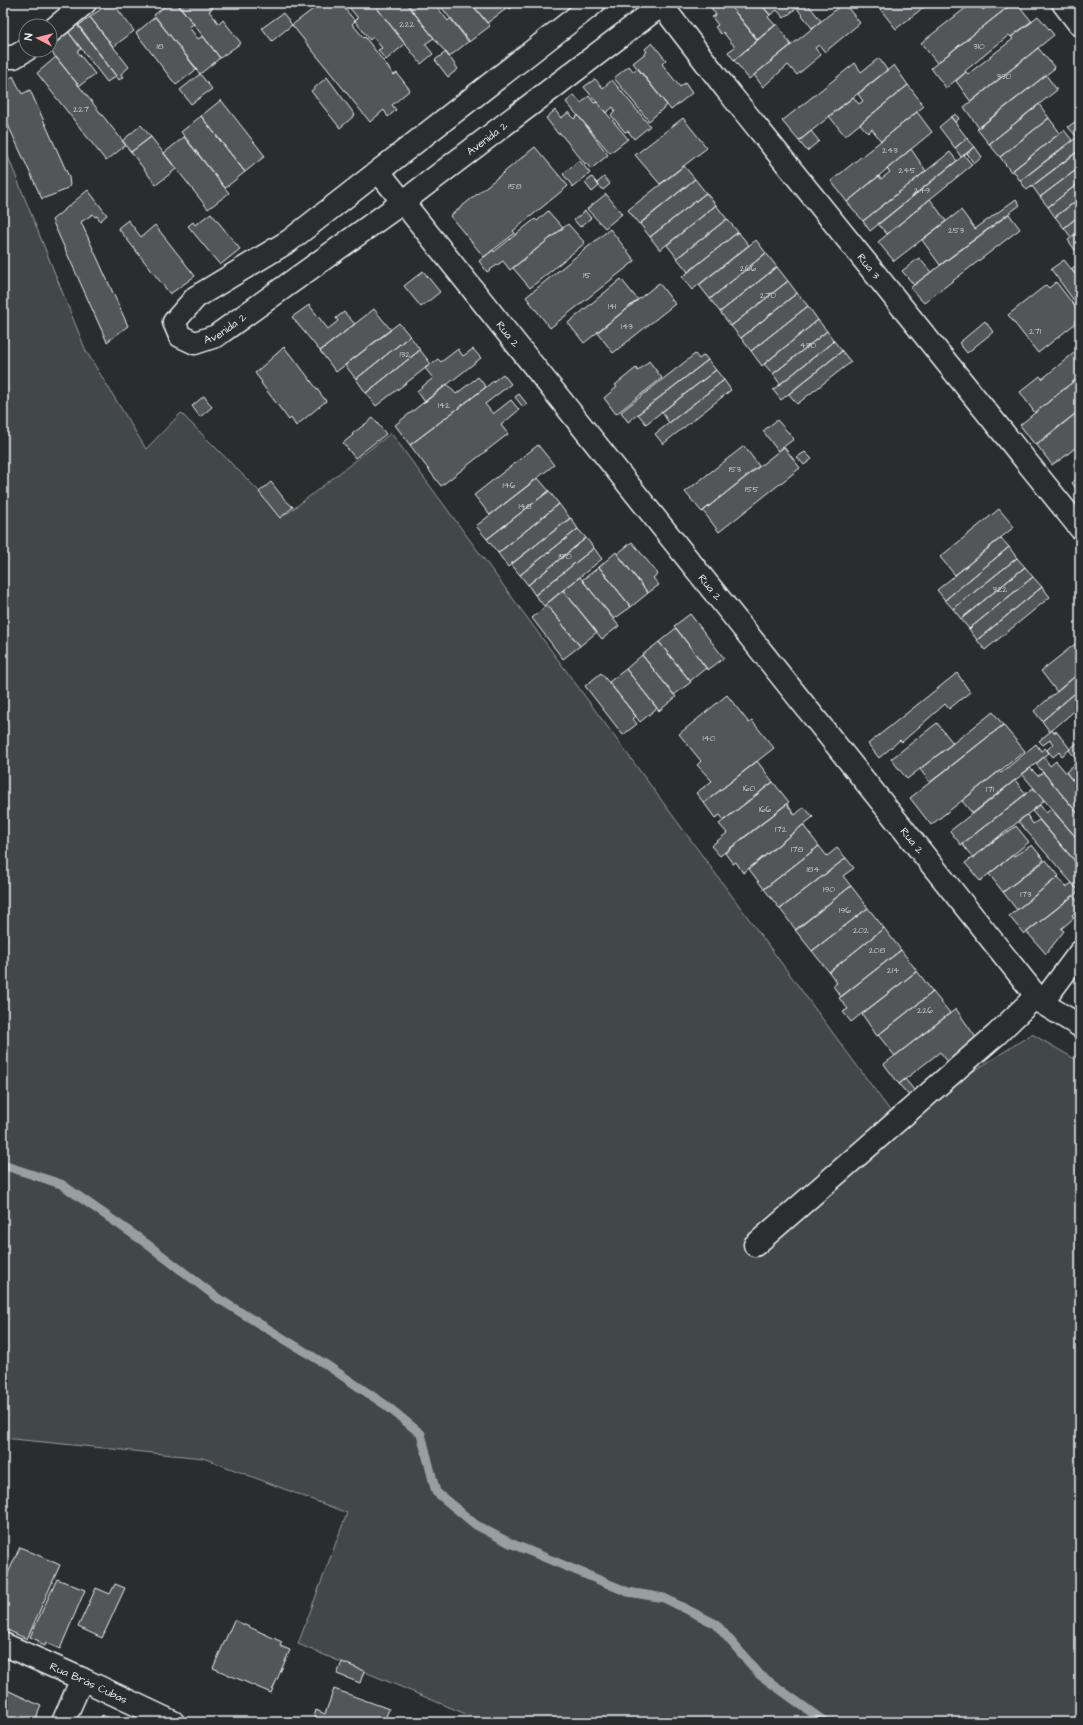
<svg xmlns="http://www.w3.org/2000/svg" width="1083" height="1725" font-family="'Architects Daughter',sans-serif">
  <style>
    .green { fill: #424648; stroke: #959ca0 }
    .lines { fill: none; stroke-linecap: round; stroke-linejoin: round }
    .stream { stroke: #989fa3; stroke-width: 9 }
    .building { fill: #535759; stroke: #e8f1f8 }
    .street-casing { stroke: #e8f1f8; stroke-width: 25 }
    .street { stroke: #2a2d2e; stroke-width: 22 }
    .labels { text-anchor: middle; stroke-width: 3; stroke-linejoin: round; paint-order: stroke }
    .number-label { font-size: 9px; fill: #c3cad0 }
    .street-label { font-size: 11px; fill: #e8f1f8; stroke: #2a2d2e }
  </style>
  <rect width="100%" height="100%" fill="#2a2d2e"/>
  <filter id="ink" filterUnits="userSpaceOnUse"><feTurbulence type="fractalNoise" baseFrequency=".025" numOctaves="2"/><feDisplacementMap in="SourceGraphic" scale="8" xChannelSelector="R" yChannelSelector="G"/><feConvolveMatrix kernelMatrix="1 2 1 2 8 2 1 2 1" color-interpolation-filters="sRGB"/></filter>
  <g filter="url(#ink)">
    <!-- green -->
    <path class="green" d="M3,144L86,351L146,449L181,413L284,516L391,433L897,1120L1032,1034L1080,1062V1722H485L298,1644L347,1513L203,1458L3,1438Z"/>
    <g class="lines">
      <!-- stream -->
      <path class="stream" d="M3,1165L61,1184L143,1241L219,1299L325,1364L387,1406L421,1434L436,1492L476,1525L510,1543L628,1592L664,1598L716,1624L760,1675L825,1722"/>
    </g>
    <!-- building -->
    <path class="building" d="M109,3H113L134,31L113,47L90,17Z
      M169,3H177L194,24L189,27L198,39L203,36L220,58L200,74L154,15Z
      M177,3H209L213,8L209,11L219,24L223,20L241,43L220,58Z
      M321,3H340L355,21L352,24L364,38L365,37L394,75L397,73L410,90L392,105L396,110L388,117L384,110L370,122L292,25Z
      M352,3H373L405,44L386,60L378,50L382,48L373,37L370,40L355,21L358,18L348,6Z
      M373,3H406L434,38L425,44L433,54L421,64Z
      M408,3H434L448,21L451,18L469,41L449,57L407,4Z
      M438,3H471L490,26L469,42Z
      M471,3H501L506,9L487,23Z
      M505,3H518L510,9Z
      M708,3H728L758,40L734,60L728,52L735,47L723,32L721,34L715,27L718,25L712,17L716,15Z
      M728,3H760L770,15L768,17L775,25L757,40Z
      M760,3H793L797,8L784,18L777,10L770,15Z
      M801,3H807L821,21L812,28L796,7Z
      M844,3L860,23L825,52L819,45L815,48L821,55L797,75L788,65L763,87L754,75Z
      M888,3H929L896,29L880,9Z
      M972,3H977L983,10L992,3H1013L937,63L921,43Z
      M1013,3H1017L1032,22L1011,37L1009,35L965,71L966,72L946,88L931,68Z
      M283,13L292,25L272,41L262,28Z
      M1038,16L1054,35L971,102L956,81L966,72L968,74L1013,39L1011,37Z
      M90,17L129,67L121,74L123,77L119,80L78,26Z
      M155,17L197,69L176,85L136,33Z
      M77,23L116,76L107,82L67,30Z
      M777,24L791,45L749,79L734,60Z
      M67,30L81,49L77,51L95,74L79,86L50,50V43Z
      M652,43L666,60L662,64L680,87L685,83L692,93L671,110L633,63L647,52L645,49Z
      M1038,48L1055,68L979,128L964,107Z
      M446,52L458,69L448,77L435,60Z
      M56,57L126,145L106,161L37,73Z
      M879,58L887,70L799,141L782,121L855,63L861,72Z
      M894,65L908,85L845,136L829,116L853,97L859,104L863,101L858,94Z
      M629,66L634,72L638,68L667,105L649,121L614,78Z
      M200,74L212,89L191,104L180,90Z
      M1046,75L1057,90L989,144L977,129Z
      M13,76L22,94L30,90L69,177L70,186L63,191L42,199L3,114V84Z
      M327,77L355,115L340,128L311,91Z
      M595,79L603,88L612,80L650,126L634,139L628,131L625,132L611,115L615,110L613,107L606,113L584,87Z
      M908,85L924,106L881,141L872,129L868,133L860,124Z
      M574,95L581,103L589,96L594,103L597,102L628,139L610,153L566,102Z
      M221,100L265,156L245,172L201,116Z
      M1039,104L1049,118L1000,157L989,144Z
      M555,110L561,118L569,112L574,119L578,115L608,155L591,169L586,163L585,164L560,133L558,134L546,118Z
      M917,112L932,132L847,202L831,181Z
      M956,114L959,119L955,122L951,117Z
      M201,116L245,172L225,188L181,132Z
      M951,117L967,138L955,148L939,127Z
      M683,118L707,148L660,184L635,155Z
      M1049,118L1060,133L1011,172L1000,157Z
      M1080,118V135L1077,137L1068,127Z
      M141,125L151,137L131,152L122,141Z
      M1064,130L1072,140L1020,181L1013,170Z
      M811,131L819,141L807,151L799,141Z
      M1080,135V150L1027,190L1020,181Z
      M151,137L176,169L156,185L131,152Z
      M184,137L229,193L208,209L164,153Z
      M967,138L975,147L961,157L955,148Z
      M535,147L568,186L513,231L515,233L484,257L450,216Z
      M975,147L982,157L974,164L967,153Z
      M911,149L926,171L863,221L847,202L879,176L881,179L890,172L887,169Z
      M1079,150L1080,167L1040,197L1032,186Z
      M950,152L957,161L870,231L863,221Z
      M964,155L972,165L887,234L878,224Z
      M579,160L590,173L573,187L563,174Z
      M684,166L695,179L639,224L628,210Z
      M1080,167V182L1048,207L1040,197Z
      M592,177L599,186L592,192L585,183Z
      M604,177L610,184L603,190L597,183Z
      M695,179L706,193L650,237L640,224Z
      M1080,182V198L1055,217L1048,207Z
      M88,190L107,215L100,221L97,216L95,217L93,214L81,222L128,326L107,342L52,220Z
      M706,193L716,205L660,250L650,237Z
      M606,194L622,214L605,228L587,209Z
      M1080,198V215L1064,228L1055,217Z
      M930,199L946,221L894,261L878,242Z
      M1016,199L1020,205L940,265L922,240L961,210L975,229Z
      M716,205L727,219L677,258L667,245Z
      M548,211L563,228L510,270L503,261L487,272L479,261L493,250L494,252L535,219L537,221Z
      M585,211L591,218L580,227L574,220Z
      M211,213L240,249L220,265L188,226L193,222L195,225Z
      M1009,214L1020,229L924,303L910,288Z
      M1080,215V231L1071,237L1064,228Z
      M727,219L738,232L688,272L677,258Z
      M128,220L141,237L155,225L195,276L170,294L118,228Z
      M568,224L585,243L530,288L513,268Z
      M610,229L635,261L550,328L526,297Z
      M1080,231V246L1075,250L1068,240Z
      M738,232L749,245L692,290L682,277Z
      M756,240L766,253L710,299L699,285Z
      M766,253L777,267L720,312L710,299Z
      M919,258L931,272L914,285L902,271Z
      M1064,260L1080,280V309L1051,269Z
      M1080,263V279H1079L1071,269Z
      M777,267L788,281L731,326L720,312Z
      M423,271L440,292L421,307L404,286Z
      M621,279L638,300L584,343L568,323Z
      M788,281L797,293L741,338L731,326Z
      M1056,282L1080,313V317L1074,321L1076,323L1038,353L1008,315L1046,285L1049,288Z
      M659,283L675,304L613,353L597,332Z
      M797,293L808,306L751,351L741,338Z
      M309,305L328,329L338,321L336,318L344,312L355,324L320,351L292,317Z
      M808,306L818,320L762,366L751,351Z
      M374,309L391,330L336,372L320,351Z
      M818,320L827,331L773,374L764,364Z
      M985,321L993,332L967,353L959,343Z
      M399,323L410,336L356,379L345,365Z
      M827,331L834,341L780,384L773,374Z
      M410,336L420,350L366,393L356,379Z
      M834,341L842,351L781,400L773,390Z
      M284,347L292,357H293L326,401L296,426L291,418L289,420L261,383L262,382L255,373Z
      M1080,348V376L1035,413L1020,392L1040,376L1042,379Z
      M458,349L463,356L473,349L481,358L425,402L417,391L433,378L425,368L438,359L441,362Z
      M420,350L431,364L376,406L366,393Z
      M842,351L851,362L797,404L789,394Z
      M695,354L699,359L704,355L708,360L628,422L621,412Z
      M708,360L716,370L646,424L638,414Z
      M649,361L662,378L616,414L604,398L617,387L615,385L636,368L638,371Z
      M716,370L724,380L669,423L662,412Z
      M503,374L511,384L485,404L493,414L511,400L519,410L501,425L508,434L441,486L410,445Z
      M1080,376V410L1035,445L1020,425Z
      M478,377L486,387L410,445L395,425L447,384L456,394Z
      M724,380L731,390L663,444L655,434Z
      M519,394L527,404L523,407L515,397Z
      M204,396L212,407L200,417L192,406Z
      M1080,410V444L1059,461V460L1052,465L1037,445Z
      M373,418L386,434L355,458L343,443L353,435L352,434Z
      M777,420L794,439L778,451L763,431Z
      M538,445L554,465L490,515L474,495Z
      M744,446L759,466L702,512L685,492Z
      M784,447L800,468L719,532L703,511Z
      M805,452L812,459L804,465L797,457Z
      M1080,476V494L1072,483Z
      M538,478L549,491L487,539L476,526Z
      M271,482L285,500L293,507L280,518L259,492Z
      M549,491L559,504L498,553L487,539Z
      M559,504L570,518L508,567L498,553Z
      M999,509L1014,527L955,575L940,557Z
      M571,518L578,529L520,575L511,564Z
      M578,529L586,538L528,585L520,575Z
      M586,538L594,548L535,595L528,585Z
      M1001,538L1009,547L945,600L937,590Z
      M632,542L658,574L653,578L659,585L648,593L617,554Z
      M1009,547L1017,558L953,609L945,600Z
      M594,548L602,559L544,606L535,595Z
      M616,552L648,593L631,607L599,567Z
      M1017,558L1025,567L961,619L953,609Z
      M599,567L631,607L614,619L582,580Z
      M1025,567L1033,577L969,629L961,619Z
      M580,577L619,626L602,639L563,590Z
      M1033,577L1042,587L977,640L969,629Z
      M1042,587L1050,597L985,650L977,640Z
      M563,590L597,632L580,646L546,604Z
      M547,605L580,646L563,659L532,618Z
      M690,614L724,658L708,670L674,626Z
      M676,628L706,668L690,681L659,642Z
      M1080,640V672L1057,692L1041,671Z
      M659,642L691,682L674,695L642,655Z
      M642,655L676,697L659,711L626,669Z
      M626,669L657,708L640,722L609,682Z
      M1080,672V689L1042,721L1034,711Z
      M601,673L636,716L633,719L637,724L623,735L585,686Z
      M957,673L970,692L949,709L945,704L902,742L900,740L879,758L868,744Z
      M1080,689V706L1050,732L1042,721Z
      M727,695L749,723L752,721L774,748L704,803L696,793L712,781L697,765L701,761L679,734Z
      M993,712L1003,725L930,783L920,769Z
      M937,723L953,743L907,779L891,759Z
      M1003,725L1025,751L931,825L910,798Z
      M1052,730L1054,733L1056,731L1070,749L1062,756L1059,752L1053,757L1047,750L1053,744L1050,740L1043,745L1039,741Z
      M1080,740V773L1072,780L1066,772L1078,761L1069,750Z
      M1036,744L1041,751L1045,748L1049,753L973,814L962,801L999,771L1001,773Z
      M1044,757L1050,766L1056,761L1080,789V816L1036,764Z
      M757,761L773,782L724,820L720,815L715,818L704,803Z
      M1030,768L1038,776L1043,772L1080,816V842L1022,774Z
      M1015,780L1026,794L961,845L950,831Z
      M773,782L789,802L720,856L711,846L727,833L719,824Z
      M1033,788L1044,801L973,858L962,844Z
      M787,804L795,815L804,807L813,817L743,873L736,862L733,864L725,853Z
      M1040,805L1046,813L1051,809L1080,842V867L1032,811Z
      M1027,815L1033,824L1039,820L1080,867V885L1077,889L1018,821Z
      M803,825L819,846L764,889L749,869Z
      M1016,826L1029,842L980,881L965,863L1001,835L1003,836Z
      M1032,845L1044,860L1003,892L989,874L1013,855L1014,856Z
      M819,846L827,856L837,848L846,858L780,909L764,889Z
      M846,858L854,868L843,876L851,886L796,930L780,909Z
      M1046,860L1059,876L1017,910L1003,892Z
      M1058,877L1066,887L1072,883L1079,891L1024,934L1009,916Z
      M851,886L868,908L812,951L795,930Z
      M1073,896L1080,904V908L1072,915L1074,918L1061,929L1064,931L1046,954L1027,932Z
      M868,908L884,928L829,972L812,951Z
      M884,928L901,950L841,997L833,986L837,983L829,972Z
      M901,950L917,971L851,1022L843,1012L848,1009L839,998Z
      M917,971L933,992L877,1036L862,1014Z
      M933,992L950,1013L895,1056L878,1035Z
      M956,1009L977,1039L949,1063L940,1052L899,1084L884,1064Z
      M905,1079L915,1091L910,1097L899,1084Z
      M20,1547L60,1565L27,1639L3,1628V1584Z
      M57,1579L85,1590L60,1649L46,1643L45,1646L38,1643L39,1641L30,1637Z
      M115,1584L125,1588L102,1638L78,1627L96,1588L110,1594Z
      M234,1620L282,1642L280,1646L290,1650L271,1693L213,1668Z
      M342,1662L364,1671L360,1683L337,1674Z
      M3,1688L41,1706L34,1722H3Z
      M334,1689L389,1709L384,1722H323L324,1720L314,1717L316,1710L325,1714Z
      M102,1715L111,1719L119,1722H99Z"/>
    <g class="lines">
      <!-- street casing -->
      <g class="street-casing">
        <g id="street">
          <path id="s1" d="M594,3L289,241L196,297L174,322L180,336L195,343L216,336L403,202L664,3"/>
          <path id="s2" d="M660,3L727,90L1080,528"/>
          <path d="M1063,3L1080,25"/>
          <path d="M50,32L85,3"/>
          <path d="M3,57H14L26,50"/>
          <path id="s3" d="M379,172L1042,1003L1080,1026"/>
          <path d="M1042,1003L1080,952"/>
          <path d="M755,1245L997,1034L1036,996"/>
          <path id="s4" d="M3,1644L82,1679L173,1722"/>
          <path d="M63,1722L82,1679"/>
        </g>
      </g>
      <!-- street -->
      <use href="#street" class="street"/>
    </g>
  </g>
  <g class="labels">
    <!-- number labels -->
    <g class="number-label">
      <text x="407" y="27">222</text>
      <text x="160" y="49">18</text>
      <text x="979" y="49">310</text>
      <text x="1004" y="79">330</text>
      <text x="81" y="112">227</text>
      <text x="890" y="153">243</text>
      <text x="907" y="173">245</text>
      <text x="515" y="189">158</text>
      <text x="922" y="193">249</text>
      <text x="956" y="233">253</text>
      <text x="748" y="271">266</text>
      <text x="587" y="278">15</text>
      <text x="768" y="298">270</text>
      <text x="612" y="309">141</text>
      <text x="627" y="329">143</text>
      <text x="1035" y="334">271</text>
      <text x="808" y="348">430</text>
      <text x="405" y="357">132</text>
      <text x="444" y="408">142</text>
      <text x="735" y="472">153</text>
      <text x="509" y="488">146</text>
      <text x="752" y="492">155</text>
      <text x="525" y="509">148</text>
      <text x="565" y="559">150</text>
      <text x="1000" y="592">322</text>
      <text x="709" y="741">140</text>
      <text x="749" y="791">160</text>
      <text x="990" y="792">171</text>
      <text x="765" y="812">166</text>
      <text x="781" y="832">172</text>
      <text x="797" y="852">178</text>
      <text x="813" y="872">184</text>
      <text x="829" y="892">190</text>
      <text x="1026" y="897">173</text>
      <text x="845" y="913">196</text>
      <text x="861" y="933">202</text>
      <text x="877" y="953">208</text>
      <text x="893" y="973">214</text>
      <text x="925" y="1013">226</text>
    </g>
    <!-- street labels -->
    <g class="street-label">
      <text dy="4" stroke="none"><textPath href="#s1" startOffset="918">Avenida 2</textPath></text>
      <text dy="4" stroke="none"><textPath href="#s2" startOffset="336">Rua 3</textPath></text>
      <text dy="4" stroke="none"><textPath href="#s1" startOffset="594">Avenida 2</textPath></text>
      <text dy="4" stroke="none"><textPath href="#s3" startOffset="207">Rua 2</textPath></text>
      <text dy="4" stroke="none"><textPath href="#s3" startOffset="531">Rua 2</textPath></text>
      <text dy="4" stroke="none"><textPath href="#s3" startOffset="855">Rua 2</textPath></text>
      <text dy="4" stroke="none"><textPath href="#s4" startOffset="94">Rua Brás Cubas</textPath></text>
    </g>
  </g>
  <!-- margin -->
  <rect width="1083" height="1725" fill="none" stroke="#2a2d2e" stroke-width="16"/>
  <rect x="8" y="8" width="1067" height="1709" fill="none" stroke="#e8f1f8" stroke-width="1.5" filter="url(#ink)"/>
  <!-- north arrow -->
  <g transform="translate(38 38) rotate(277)"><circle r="19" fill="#2a2d2e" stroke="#767b7f"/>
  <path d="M0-3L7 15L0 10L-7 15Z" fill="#ff9aa2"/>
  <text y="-6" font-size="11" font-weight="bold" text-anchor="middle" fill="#e8f1f8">N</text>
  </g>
</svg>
